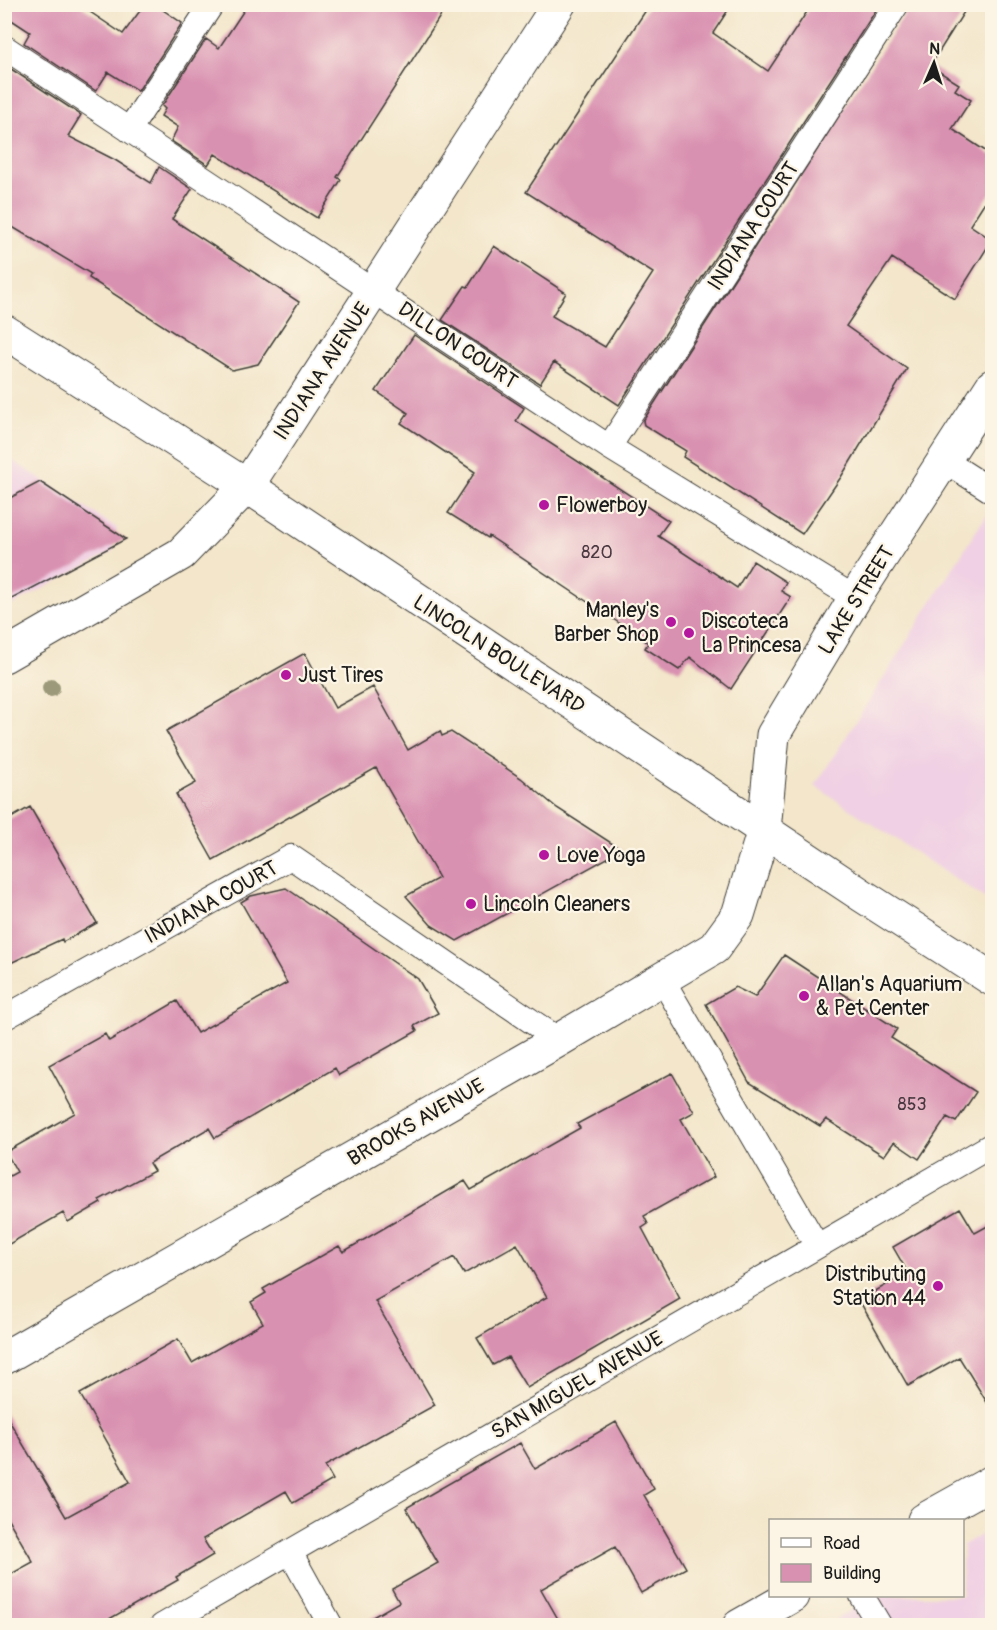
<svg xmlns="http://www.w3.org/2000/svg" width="997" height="1630" font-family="Pangolin,sans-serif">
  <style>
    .built { fill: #f0d0e4 }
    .building { fill: #d991b1 }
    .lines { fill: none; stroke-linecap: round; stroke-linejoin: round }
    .lane-casing { stroke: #3c3a36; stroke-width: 26 }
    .street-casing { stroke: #3c3a36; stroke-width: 35 }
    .secondary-casing { stroke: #3c3a36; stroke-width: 35 }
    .highway-casing { stroke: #3c3a36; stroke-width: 35 }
    .lane { stroke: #fff; stroke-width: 24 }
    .street { stroke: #fff; stroke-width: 33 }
    .secondary { stroke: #fff; stroke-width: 33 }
    .highway { stroke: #fff; stroke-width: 33 }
    .tree { fill: #9c997a }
    .poi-dot { fill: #b5179e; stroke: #fcf5e5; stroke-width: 2 }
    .labels { text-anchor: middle; stroke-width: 4.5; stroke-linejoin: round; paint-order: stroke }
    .number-label { font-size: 18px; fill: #4b3941 }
    .street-label { font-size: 21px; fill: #1c1c1c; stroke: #fcf5e5 }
    .poi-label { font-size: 21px; fill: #1c1c1c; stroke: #fcf5e5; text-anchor: start }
  </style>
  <rect width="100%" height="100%" fill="#fcf5e5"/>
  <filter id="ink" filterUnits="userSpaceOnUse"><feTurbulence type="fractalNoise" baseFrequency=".0167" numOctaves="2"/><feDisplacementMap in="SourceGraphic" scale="12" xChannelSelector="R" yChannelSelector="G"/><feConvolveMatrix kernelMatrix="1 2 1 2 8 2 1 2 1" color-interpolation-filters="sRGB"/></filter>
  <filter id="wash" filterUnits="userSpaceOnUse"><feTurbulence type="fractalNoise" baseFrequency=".008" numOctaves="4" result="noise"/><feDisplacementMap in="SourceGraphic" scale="24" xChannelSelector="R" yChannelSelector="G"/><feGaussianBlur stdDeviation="1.35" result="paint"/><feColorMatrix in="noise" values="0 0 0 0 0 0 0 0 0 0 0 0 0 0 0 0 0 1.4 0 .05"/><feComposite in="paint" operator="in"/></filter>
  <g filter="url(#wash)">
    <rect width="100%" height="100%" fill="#f3e6ca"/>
    <!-- built -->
    <path class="built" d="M4,455L117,528L113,551L5,609Z
      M992,506V903L815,786Z
      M992,1528V1625L824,1626L876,1596H962L963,1545Z"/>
    <g id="blocks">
      <!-- building -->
      <path class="building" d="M4,4H78L123,34L145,4H154L182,23L138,91L108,72L96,91L24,43L30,32L4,15Z
        M248,4H448L337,177L341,180L317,218L215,154L208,165L171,141L178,127L161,116L165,109L162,106L206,39L219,48Z
        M650,4H732L713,33L768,71L812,4H880L619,405L554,362L540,384L442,320L465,286L468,287L494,246L566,293L552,316L605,347L653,273L526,192Z
        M911,4H969L930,66L959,84L955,90L971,100L952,129L993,156V189L970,225L992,240L955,299L892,258L846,326L907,369L841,477L802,534L683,457L686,451L644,425L643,421Z
        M8,67L81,115L68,136L115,160L151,183L159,167L192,189L172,219L299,302L258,364L232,370L89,278L91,274L4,222V72Z
        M414,335L524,408L516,421L669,521L658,536L737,588L753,561L786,582L781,591L791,597L731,689L690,657L679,670L645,648L648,643L628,629L489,536L488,538L448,513L475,472L401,423L408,413L376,391Z
        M40,482L126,539L4,603V501Z
        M305,653L335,708L373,687L408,750L440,731L442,736L451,732L521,778L557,808L622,850L457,941L431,925L406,896L439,878L376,768L213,860L176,794L196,783L166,731Z
        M30,807L97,923L63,942L62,939L4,966V822Z
        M286,888L418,979L438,1013L414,1026L417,1031L339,1075L335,1068L215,1138L209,1128L149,1163L154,1171L99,1200L101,1203L68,1222L63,1213L4,1247V1179L17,1172L6,1152L75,1113L49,1065L105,1034L109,1041L177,1001L197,1033L287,983L241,902L251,896Z
        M784,955L897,1029L891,1038L976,1092L956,1122L947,1117L919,1159L894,1142L884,1156L826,1119L820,1126L749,1082L706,1004L735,987L755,997Z
        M672,1073L694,1112L681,1119L714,1177L644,1216L648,1224L642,1228L680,1299L527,1388L508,1357L493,1365L477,1338L547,1297L517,1244L464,1274L454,1257L375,1301L435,1405L325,1466L333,1480L293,1503L286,1491L203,1539L213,1555L176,1577L178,1580L97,1626H4V1578L33,1562L4,1512V1412L66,1517L130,1482L80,1394L178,1339L192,1363L263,1323L251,1302L266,1293L263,1289L339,1246L343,1252L465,1181L471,1190L580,1128L577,1124Z
        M960,1208L975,1233L993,1223V1412L959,1357L908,1386L859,1300L908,1273L893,1247Z
        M616,1422L654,1489L644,1495L686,1568L641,1593L615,1547L541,1589L562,1626H357L399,1602L392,1589L438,1563L406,1508L520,1443L535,1469Z"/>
    </g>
  </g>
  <g filter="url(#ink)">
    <use href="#blocks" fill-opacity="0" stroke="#3c3a36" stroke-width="1.5"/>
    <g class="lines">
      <!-- lane casing -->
      <g class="lane-casing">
        <path id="lane" d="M4,47L609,447L855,598
          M129,130L212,4
          M609,447L897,4
          M945,461L992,491
          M662,979L817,1246
          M4,1018L291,857L559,1040
          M290,1552L331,1626
          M862,1596L880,1626
          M162,1626L992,1145"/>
      </g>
      <!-- street casing -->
      <g class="street-casing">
        <path id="street" d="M4,656L181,554L247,486L559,4
          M4,1358L559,1040L714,948L738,915L764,830
          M924,1520L992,1482
          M739,1626L792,1596"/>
      </g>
      <!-- secondary casing -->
      <g class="secondary-casing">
        <path id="secondary" d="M764,830L773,735L855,598L992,386"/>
      </g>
      <!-- highway casing -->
      <g class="highway-casing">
        <path id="highway" d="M4,331L247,486L863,896L992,979"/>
      </g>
      <!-- lane -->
      <use href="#lane" class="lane"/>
      <!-- street -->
      <use href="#street" class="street"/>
      <!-- secondary -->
      <use href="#secondary" class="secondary"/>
      <!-- highway -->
      <use href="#highway" class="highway"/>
    </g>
    <!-- trees -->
    <circle class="tree" cx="51" cy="688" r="9"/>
  </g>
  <!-- markers -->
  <g class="poi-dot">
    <circle cx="544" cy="505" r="6"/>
    <circle cx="671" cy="622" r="6"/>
    <circle cx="689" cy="633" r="6"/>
    <circle cx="286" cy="675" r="6"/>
    <circle cx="544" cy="855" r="6"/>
    <circle cx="471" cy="904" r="6"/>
    <circle cx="804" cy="996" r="6"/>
    <circle cx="938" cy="1286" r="6"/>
  </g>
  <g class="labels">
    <!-- number labels -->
    <g class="number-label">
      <text x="597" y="558">820</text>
      <text x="912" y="1110">853</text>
    </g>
    <!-- street labels -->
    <g class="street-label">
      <text transform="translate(753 226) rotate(-57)" y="7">INDIANA COURT</text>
      <text transform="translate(458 345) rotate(34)" y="7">DILLON COURT</text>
      <text transform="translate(322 371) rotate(-57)" y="7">INDIANA AVENUE</text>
      <text transform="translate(856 600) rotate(-58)" y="7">LAKE STREET</text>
      <text transform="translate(499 654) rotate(33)" y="7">LINCOLN BOULEVARD</text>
      <text transform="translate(211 902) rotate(-29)" y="7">INDIANA COURT</text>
      <text transform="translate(416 1122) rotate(-30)" y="7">BROOKS AVENUE</text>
      <text transform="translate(577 1385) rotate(-30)" y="7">SAN MIGUEL AVENUE</text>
    </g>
    <!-- poi labels -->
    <g class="poi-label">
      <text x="556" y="512">Flowerboy</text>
      <text x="659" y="617" text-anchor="end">Manley's<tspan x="659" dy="24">Barber Shop</tspan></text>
      <text x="701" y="628">Discoteca<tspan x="701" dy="24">La Princesa</tspan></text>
      <text x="298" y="682">Just Tires</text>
      <text x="556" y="862">Love Yoga</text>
      <text x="483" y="911">Lincoln Cleaners</text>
      <text x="816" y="991">Allan's Aquarium<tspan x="816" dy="24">&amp; Pet Center</tspan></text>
      <text x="926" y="1281" text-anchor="end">Distributing<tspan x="926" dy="24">Station 44</tspan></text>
    </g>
  </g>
  <!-- margin -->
  <rect width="997" height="1630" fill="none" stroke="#fcf5e5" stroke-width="24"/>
  <!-- legend -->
  <rect x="769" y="1519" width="195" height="78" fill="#fcf5e5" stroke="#a29e95" stroke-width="1.5"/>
  <rect x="781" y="1538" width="30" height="9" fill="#ffffff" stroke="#a29e95" stroke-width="1.5"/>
  <text x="823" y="1549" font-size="18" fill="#1c1c1c">Road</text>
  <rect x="781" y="1564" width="30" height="18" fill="#d991b1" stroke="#a29e95" stroke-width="1.5"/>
  <text x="823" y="1579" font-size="18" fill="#1c1c1c">Building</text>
  <!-- north arrow -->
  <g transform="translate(934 63) rotate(3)" stroke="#fcf5e5" stroke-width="4.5" paint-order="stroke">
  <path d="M0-4.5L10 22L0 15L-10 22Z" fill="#1c1c1c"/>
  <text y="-9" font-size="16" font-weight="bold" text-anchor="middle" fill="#1c1c1c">N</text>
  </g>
</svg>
